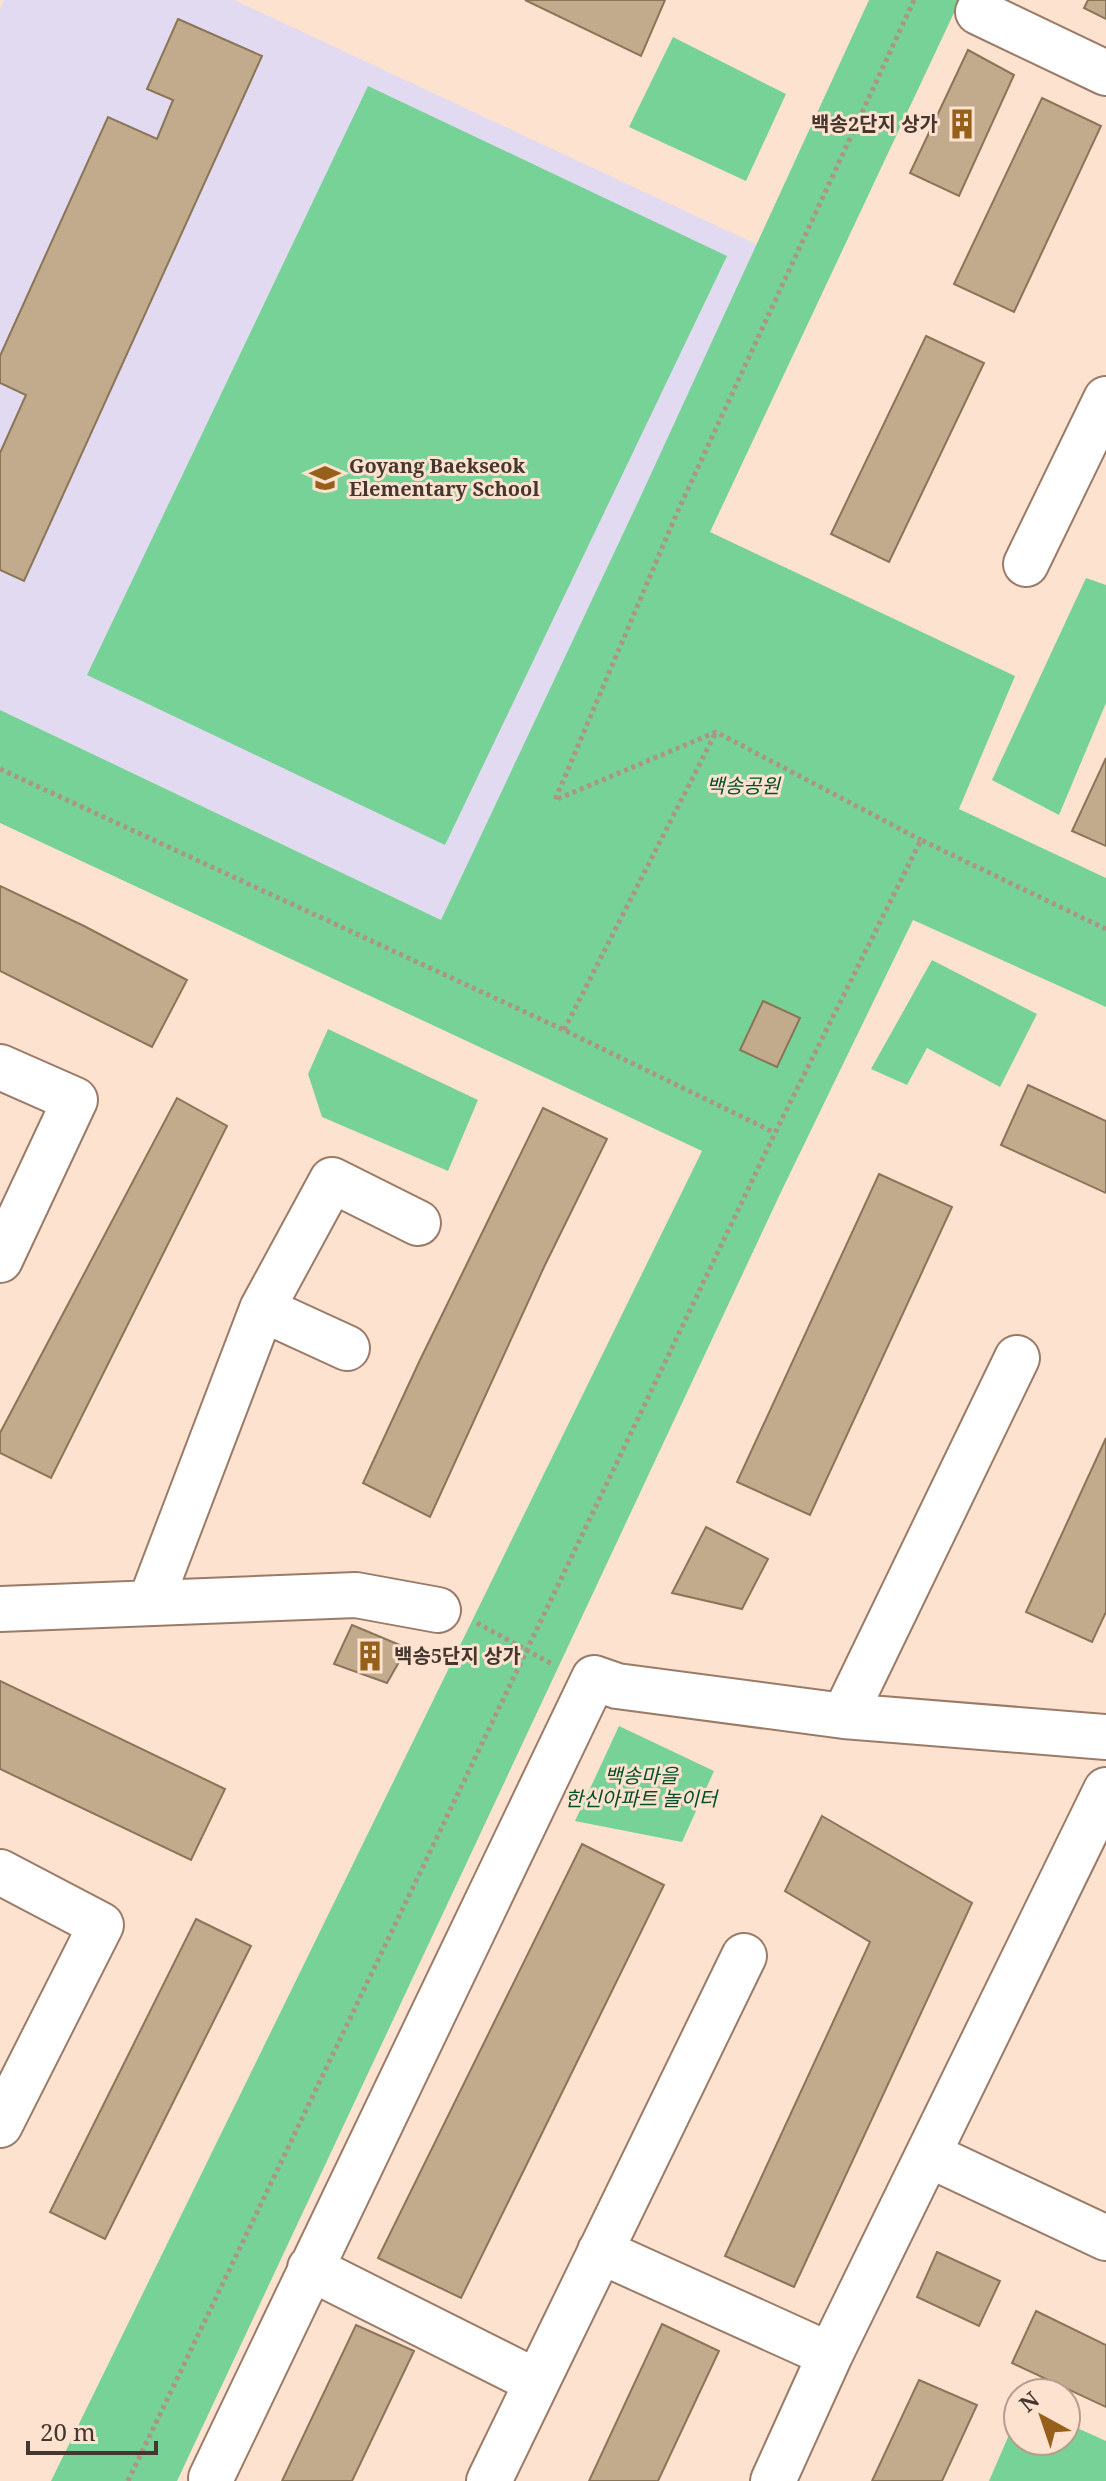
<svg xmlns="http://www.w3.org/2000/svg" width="1106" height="2481" font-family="'Noto Serif','Noto Sans KR',serif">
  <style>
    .education { fill: #e1daf0 }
    .green { fill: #77d297 }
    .building { fill: #c1ab8c; stroke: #8a7558; stroke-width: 2 }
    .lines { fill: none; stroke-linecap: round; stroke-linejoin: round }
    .minor-casing { stroke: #9a7b67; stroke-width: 48 }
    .path { stroke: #ab9587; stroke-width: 5; stroke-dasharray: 4 4; stroke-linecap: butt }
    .minor { stroke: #fff; stroke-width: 44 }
    .labels { text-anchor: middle; stroke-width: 6; stroke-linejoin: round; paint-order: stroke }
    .poi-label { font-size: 20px; font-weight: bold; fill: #45372f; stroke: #fee2d0; text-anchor: start }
    .park-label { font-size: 20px; font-style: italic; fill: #004e27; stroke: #fee2d0 }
  </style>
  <rect width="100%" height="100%" fill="#fee2d0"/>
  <!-- education -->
  <path class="education" d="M4,0H234L760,246L441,920L0,710V10Z"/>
  <!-- green -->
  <path class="green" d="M869,0H960L710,532L1015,676L959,809L1106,878V1007L913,920L781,1192L177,2481H51L702,1151L0,823V710L441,920L639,500Z
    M673,37L786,94L746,181L629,127Z
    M368,86L727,256L445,845L87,675Z
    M1086,578L1106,585V703L1059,815L992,780Z
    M932,960L1037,1014L1000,1087L927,1048L907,1085L871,1069Z
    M328,1029L478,1100L448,1171L322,1117L308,1074Z
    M619,1726L714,1771L682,1842L575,1821Z
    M1018,2414V2441H1066V2423L1106,2441V2481H989Z"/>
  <!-- building -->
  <path class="building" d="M525,0H665L641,56Z
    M1088,0H1106V19L1084,8Z
    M178,19L262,56L24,581L0,570V453L26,395L0,383V356L108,117L157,139L173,100L147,89Z
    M968,50L1014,75L959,196L910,173Z
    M1042,98L1101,126L1014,312L954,284Z
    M926,336L984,363L889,562L831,534Z
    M1106,758V846L1072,831Z
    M0,886L84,926L187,980L152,1047L0,971Z
    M763,1001L800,1018L777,1067L740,1050Z
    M1028,1085L1106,1121V1193L1001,1145Z
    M177,1098L227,1126L51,1478L0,1453V1433Z
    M543,1108L607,1139L544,1267L430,1517L363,1483L420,1360Z
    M879,1174L952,1207L810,1515L737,1482Z
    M1106,1438V1612L1092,1642L1026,1612Z
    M706,1527L768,1559L742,1609L672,1593Z
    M352,1625L407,1648L387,1683L334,1664Z
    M0,1681L225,1789L191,1860L0,1769Z
    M822,1816L972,1903L794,2287L725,2256L870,1942L785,1891Z
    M582,1844L664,1885L461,2298L378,2258Z
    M196,1919L251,1946L105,2239L50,2212Z
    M937,2252L1000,2281L979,2326L917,2297Z
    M1036,2311L1106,2345V2407L1012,2363Z
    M662,2324L719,2351L658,2481H589Z
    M356,2325L414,2351L352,2481H282Z
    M919,2380L977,2405L942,2481H872Z"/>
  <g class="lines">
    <!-- minor casing -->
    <g class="minor-casing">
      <path id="minor" d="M978,12L1106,73
        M1026,564L1106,399
        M0,1067L75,1100L0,1260
        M262,1309L347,1348
        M150,1603L262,1309L332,1180L418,1223
        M0,1609L356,1595L438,1610
        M844,1716L1017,1358
        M0,1872L101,1925L0,2125
        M929,2155L1106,2238
        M600,2251L830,2355L773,2481
        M310,2268L537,2382L744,1956
        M830,2355L1106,1790
        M211,2478L594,1678L617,1686L844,1716L1106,1737
        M489,2481L537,2382"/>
    </g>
    <!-- path -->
    <path class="path" d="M914,0L676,515L555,800L716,732L921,840
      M0,769L564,1030L775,1133
      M564,1030L716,732
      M477,1623L552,1664
      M128,2481L775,1133L921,840L1106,929"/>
    <!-- minor -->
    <use href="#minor" class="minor"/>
  </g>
  <!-- icons -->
  <defs>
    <g id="building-bare" transform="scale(2.4)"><path d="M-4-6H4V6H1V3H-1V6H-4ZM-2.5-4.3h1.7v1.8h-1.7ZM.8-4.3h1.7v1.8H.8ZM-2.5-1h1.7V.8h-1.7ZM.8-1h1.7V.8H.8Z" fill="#97601a" stroke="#fee2d0" stroke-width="2.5" paint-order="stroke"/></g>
    <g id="school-bare" transform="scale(2.4)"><path d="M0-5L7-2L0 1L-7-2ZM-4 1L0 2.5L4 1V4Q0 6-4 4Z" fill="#97601a" stroke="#fee2d0" stroke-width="2.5" paint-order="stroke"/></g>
  </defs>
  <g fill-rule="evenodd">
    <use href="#building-bare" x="962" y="124"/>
    <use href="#school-bare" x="325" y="478"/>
    <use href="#building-bare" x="370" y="1656"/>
  </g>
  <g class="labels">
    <!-- poi labels -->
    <g class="poi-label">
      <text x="938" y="131" text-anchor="end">백송2단지 상가</text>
      <text x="349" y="473">Goyang Baekseok<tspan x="349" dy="23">Elementary School</tspan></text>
      <text x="394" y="1663">백송5단지 상가</text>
    </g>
    <!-- park labels -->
    <g class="park-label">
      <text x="743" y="793">백송공원</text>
      <text x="641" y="1783">백송마을<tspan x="641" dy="23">한신아파트 놀이터</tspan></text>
    </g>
  </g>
  <!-- north arrow -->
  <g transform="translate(1042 2417) rotate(320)"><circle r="38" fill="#fee2d0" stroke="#b49e90" stroke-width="2"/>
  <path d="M0-6L14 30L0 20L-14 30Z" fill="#97601a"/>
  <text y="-12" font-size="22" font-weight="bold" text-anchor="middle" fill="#45372f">N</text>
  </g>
  <!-- scale -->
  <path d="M28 2441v12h128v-12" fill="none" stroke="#45372f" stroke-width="4"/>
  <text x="40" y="2441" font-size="24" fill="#45372f" stroke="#fee2d0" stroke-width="6" paint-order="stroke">20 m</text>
</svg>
